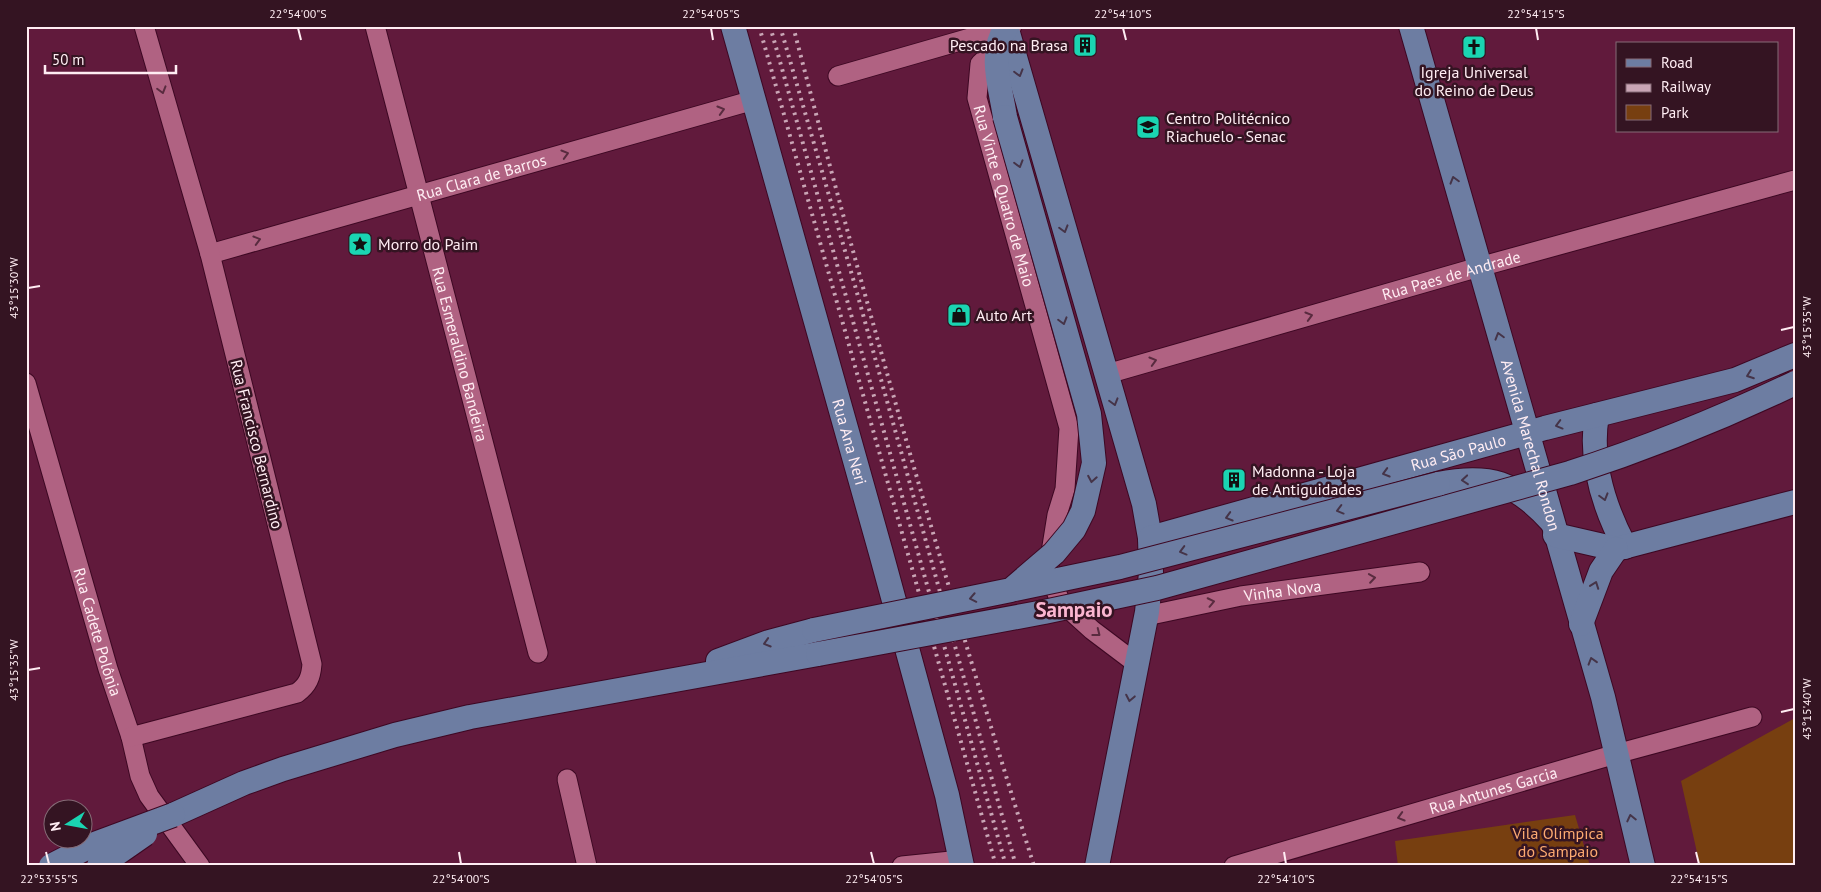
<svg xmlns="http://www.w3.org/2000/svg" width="1821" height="892" font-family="'PT Sans',sans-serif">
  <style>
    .green { fill: #773f10 }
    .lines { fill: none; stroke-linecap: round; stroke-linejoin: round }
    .minor-casing { stroke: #3d0823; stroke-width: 21 }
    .major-casing { stroke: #3d0823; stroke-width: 26 }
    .minor { stroke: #b06282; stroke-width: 19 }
    .major { stroke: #6d7da2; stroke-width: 24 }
    .rail { stroke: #c9a5b5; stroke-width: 4; stroke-dasharray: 2.5 5; stroke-linecap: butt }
    .major-bridge-casing { stroke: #3d0823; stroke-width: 26; stroke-linecap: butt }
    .major-bridge { stroke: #6d7da2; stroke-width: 24 }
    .oneway { stroke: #453448 }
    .oneway2 { stroke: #592b3f }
    .ticks { fill: none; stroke: #ffedf3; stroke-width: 2 }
    .labels { text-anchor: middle; stroke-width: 5; stroke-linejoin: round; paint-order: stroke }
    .poi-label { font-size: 16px; fill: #ffedf3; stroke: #341422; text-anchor: start }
    .street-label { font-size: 16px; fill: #ffedf3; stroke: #341422 }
    .park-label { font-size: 16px; fill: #fdaa71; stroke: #341422 }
    .district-label { font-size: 21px; font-weight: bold; fill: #fbb6d0; stroke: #341422 }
    .neatline { fill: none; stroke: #ffedf3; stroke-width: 2 }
    .ticks-label { font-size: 12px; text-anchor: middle; fill: #ffedf3 }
  </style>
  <rect width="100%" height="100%" fill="#611a3c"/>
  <!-- green -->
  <path class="green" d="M1795,718V866H1700L1681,781Z
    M1575,815L1590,866H1398L1395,841Z"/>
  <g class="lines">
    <!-- minor casing -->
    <g class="minor-casing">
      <g id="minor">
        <path id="s1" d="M375,26L538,653"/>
        <path id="s2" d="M997,48L980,64L977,98L1069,428L1065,489L1057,515L1048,571L1060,601L1092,630L1137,664"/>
        <path d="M838,76L1012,26"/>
        <path id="s3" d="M210,254L754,100"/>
        <path id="s4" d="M1107,374L1479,267L1795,180"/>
        <path id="s5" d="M26,383L108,669L131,737L140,776L149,796L200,866"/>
        <path id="s6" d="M1146,616L1241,596L1420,572"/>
        <path d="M131,737L297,693C308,685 311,677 312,664L210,254L144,26"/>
        <path d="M567,779L587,866"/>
        <path d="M902,866L961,860"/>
        <path id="s7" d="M1234,866L1616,754L1752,717"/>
      </g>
    </g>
    <!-- major casing -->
    <g class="major-casing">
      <g id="major">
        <path id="s8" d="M733,26L881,553L947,795L962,866"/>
        <path d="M1006,26L1144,504L1150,538L1151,573L1147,612L1097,866"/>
        <path id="s9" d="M1411,26L1603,697L1643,866"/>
        <path d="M1005,117C1001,89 988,53 1006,28"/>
        <path d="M1597,415C1589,460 1604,507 1625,547"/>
        <path d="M1438,484C1489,474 1516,482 1551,521"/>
        <path d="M1555,535L1616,549L1795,502"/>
        <path id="s10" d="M1150,538L1545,428L1735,380L1795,355"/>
        <path d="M1581,624L1601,571L1616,549"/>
        <path d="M718,661L769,642L814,630"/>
        <path d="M173,815L244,783L283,769L395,735L470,717L818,654"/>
      </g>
    </g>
    <!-- minor -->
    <use href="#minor" class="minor"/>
    <!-- major -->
    <use href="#major" class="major"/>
    <!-- rail -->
    <path class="rail" d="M759,26L996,866
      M770,26L1006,866
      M780,26L854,282L1016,866
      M793,26C866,308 947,588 1034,866"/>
    <!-- major-bridge casing -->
    <g class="major-bridge-casing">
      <path id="major-bridge" d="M1015,589L1120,567L1438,484
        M814,630L1011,590L1054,553L1074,529L1083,511L1094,463L1089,414L1005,117
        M818,654L1044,612L1157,588L1570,473C1648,448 1720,419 1795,383
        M51,866L92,845L173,815
        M99,866L145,834"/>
    </g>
    <!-- major-bridge -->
    <use href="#major-bridge" class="major-bridge"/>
  </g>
  <!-- one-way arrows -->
  <defs><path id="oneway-chevron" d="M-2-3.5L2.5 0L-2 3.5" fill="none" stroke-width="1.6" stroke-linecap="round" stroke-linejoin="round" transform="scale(1.25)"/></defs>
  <g class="oneway">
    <use href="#oneway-chevron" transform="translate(1019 73) rotate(74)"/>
    <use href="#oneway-chevron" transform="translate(1019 164) rotate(74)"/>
    <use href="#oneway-chevron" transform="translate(1454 180) rotate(-106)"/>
    <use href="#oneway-chevron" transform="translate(1064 229) rotate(74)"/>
    <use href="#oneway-chevron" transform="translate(1063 321) rotate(74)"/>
    <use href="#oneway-chevron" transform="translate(1499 336) rotate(-106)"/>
    <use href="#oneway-chevron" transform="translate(1750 375) rotate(160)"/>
    <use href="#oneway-chevron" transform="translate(1114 402) rotate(74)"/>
    <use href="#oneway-chevron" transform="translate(1559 425) rotate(165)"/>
    <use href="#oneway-chevron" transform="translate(1386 473) rotate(164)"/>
    <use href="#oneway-chevron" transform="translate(1092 479) rotate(100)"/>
    <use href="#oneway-chevron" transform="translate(1465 480) rotate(175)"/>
    <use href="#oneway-chevron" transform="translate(1604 497) rotate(74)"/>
    <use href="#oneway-chevron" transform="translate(1340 510) rotate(165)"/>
    <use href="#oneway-chevron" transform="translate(1229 517) rotate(164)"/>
    <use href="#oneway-chevron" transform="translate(1183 551) rotate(165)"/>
    <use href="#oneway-chevron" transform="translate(1595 585) rotate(-70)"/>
    <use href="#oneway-chevron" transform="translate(973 598) rotate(169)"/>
    <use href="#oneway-chevron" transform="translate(767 643) rotate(163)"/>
    <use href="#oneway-chevron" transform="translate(1592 661) rotate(-107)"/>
    <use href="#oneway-chevron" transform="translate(1130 698) rotate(101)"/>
    <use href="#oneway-chevron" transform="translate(1631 818) rotate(-103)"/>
  </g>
  <g class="oneway2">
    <use href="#oneway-chevron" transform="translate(162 90) rotate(74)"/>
    <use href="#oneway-chevron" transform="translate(721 110) rotate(-16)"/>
    <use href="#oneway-chevron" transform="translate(565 154) rotate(-16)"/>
    <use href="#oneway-chevron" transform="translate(257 240) rotate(-16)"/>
    <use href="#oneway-chevron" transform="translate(1309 316) rotate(-16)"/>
    <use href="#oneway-chevron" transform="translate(1153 361) rotate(-16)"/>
    <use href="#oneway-chevron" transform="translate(1372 578) rotate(-8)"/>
    <use href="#oneway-chevron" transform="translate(1211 602) rotate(-12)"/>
    <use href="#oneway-chevron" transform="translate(1097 633) rotate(38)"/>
    <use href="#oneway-chevron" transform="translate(1401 817) rotate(164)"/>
  </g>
  <!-- ticks -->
  <path class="ticks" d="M298,28L301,40M711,28L713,40M1123,28L1126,40M1536,28L1538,40M28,288L40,286M1781,330L1794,327M28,670L40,668M1781,712L1794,709M46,852L49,864M459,852L461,864M871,852L874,864M1284,852L1286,864M1696,852L1699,864"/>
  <!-- icons -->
  <defs>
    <g id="building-square" transform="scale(1.25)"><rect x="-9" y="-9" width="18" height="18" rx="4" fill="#1ad5b2" stroke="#341422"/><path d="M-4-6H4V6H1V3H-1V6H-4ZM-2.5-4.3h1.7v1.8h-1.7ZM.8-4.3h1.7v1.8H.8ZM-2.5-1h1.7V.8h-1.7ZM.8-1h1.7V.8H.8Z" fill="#111"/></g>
    <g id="church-square" transform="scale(1.25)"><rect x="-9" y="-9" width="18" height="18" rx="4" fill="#1ad5b2" stroke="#341422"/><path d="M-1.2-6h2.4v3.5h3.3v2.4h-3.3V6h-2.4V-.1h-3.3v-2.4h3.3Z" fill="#111"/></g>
    <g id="university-square" transform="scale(1.25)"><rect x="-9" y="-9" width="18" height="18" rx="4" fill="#1ad5b2" stroke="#341422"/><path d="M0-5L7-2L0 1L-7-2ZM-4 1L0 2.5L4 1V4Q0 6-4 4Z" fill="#111"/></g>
    <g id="sight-square" transform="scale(1.25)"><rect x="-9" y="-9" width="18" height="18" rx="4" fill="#1ad5b2" stroke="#341422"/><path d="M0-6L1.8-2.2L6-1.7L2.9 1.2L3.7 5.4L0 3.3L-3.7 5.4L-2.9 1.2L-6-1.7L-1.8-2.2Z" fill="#111"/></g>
    <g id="shop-square" transform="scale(1.25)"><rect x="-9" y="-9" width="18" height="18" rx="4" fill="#1ad5b2" stroke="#341422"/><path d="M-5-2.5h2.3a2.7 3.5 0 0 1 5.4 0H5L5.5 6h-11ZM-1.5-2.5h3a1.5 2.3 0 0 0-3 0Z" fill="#111"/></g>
  </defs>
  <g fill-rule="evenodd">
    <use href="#building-square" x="1085" y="45"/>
    <use href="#church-square" x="1474" y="47"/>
    <use href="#university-square" x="1148" y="127"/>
    <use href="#sight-square" x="360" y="244"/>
    <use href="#shop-square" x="959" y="315"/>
    <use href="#building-square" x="1234" y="480"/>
  </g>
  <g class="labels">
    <!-- poi labels -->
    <g class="poi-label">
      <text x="1068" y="51" text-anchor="end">Pescado na Brasa</text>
      <text x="1474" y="78" text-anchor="middle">Igreja Universal<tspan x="1474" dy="18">do Reino de Deus</tspan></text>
      <text x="1166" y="124">Centro Politécnico<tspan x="1166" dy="18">Riachuelo - Senac</tspan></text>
      <text x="378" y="250">Morro do Paim</text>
      <text x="976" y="321">Auto Art</text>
      <text x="1252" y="477">Madonna - Loja<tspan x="1252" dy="18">de Antiguidades</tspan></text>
    </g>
    <!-- street labels -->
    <g class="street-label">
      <text dy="6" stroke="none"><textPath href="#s3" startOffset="282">Rua Clara de Barros</textPath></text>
      <text dy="6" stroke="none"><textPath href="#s2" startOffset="159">Rua Vinte e Quatro de Maio</textPath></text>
      <text dy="6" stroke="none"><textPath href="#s4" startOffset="358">Rua Paes de Andrade</textPath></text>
      <text dy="6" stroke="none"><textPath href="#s1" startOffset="339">Rua Esmeraldino Bandeira</textPath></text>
      <text dy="6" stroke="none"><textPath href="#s8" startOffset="432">Rua Ana Neri</textPath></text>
      <text transform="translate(257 444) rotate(76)" y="6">Rua Francisco Bernardino</text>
      <text dy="6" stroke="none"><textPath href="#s9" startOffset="436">Avenida Marechal Rondon</textPath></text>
      <text dy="6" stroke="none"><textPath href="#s10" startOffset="320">Rua São Paulo</textPath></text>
      <text dy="6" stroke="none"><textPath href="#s6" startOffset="139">Vinha Nova</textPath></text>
      <text dy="6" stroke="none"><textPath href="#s5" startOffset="259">Rua Cadete Polônia</textPath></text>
      <text dy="6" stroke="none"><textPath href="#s7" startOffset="270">Rua Antunes Garcia</textPath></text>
    </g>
    <!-- park labels -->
    <g class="park-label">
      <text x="1558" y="839">Vila Olímpica<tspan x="1558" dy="18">do Sampaio</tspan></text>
    </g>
    <!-- district labels -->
    <g class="district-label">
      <text x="1074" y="617">Sampaio</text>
    </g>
  </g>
  <!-- border -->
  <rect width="1821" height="892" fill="none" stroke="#341422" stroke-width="55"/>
  <!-- legend -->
  <rect x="1616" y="42" width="162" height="90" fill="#341422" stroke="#856b76"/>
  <rect x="1626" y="59" width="25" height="8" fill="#6d7da2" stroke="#856b76"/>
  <text x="1661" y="68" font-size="15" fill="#ffedf3">Road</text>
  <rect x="1626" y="84" width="25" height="8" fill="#c9a5b5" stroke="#856b76"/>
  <text x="1661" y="92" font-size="15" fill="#ffedf3">Railway</text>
  <rect x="1626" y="105" width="25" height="15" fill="#773f10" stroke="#856b76"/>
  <text x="1661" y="118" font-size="15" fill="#ffedf3">Park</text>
  <!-- north arrow -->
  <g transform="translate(68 824) rotate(259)"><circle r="24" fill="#341422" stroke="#856b76"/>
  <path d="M0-4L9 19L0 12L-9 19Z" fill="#1ad5b2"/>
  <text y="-8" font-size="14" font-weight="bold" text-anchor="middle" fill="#ffedf3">N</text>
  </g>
  <!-- scale -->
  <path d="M45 65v8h131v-8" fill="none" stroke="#ffedf3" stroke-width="2.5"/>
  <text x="52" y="65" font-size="15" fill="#ffedf3" stroke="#341422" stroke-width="4" paint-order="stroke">50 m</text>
  <rect x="28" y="28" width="1766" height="836" class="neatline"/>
  <g class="ticks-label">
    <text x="298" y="18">22°54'00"S</text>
    <text x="711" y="18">22°54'05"S</text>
    <text x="1123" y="18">22°54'10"S</text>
    <text x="1536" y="18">22°54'15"S</text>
    <text transform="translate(14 288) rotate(-90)" y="4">43°15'30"W</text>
    <text transform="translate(1807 327) rotate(-90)" y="4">43°15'35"W</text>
    <text transform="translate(14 670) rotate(-90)" y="4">43°15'35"W</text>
    <text transform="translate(1807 709) rotate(-90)" y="4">43°15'40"W</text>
    <text x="49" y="883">22°53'55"S</text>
    <text x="461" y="883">22°54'00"S</text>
    <text x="874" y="883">22°54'05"S</text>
    <text x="1286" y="883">22°54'10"S</text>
    <text x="1699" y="883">22°54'15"S</text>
  </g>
</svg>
